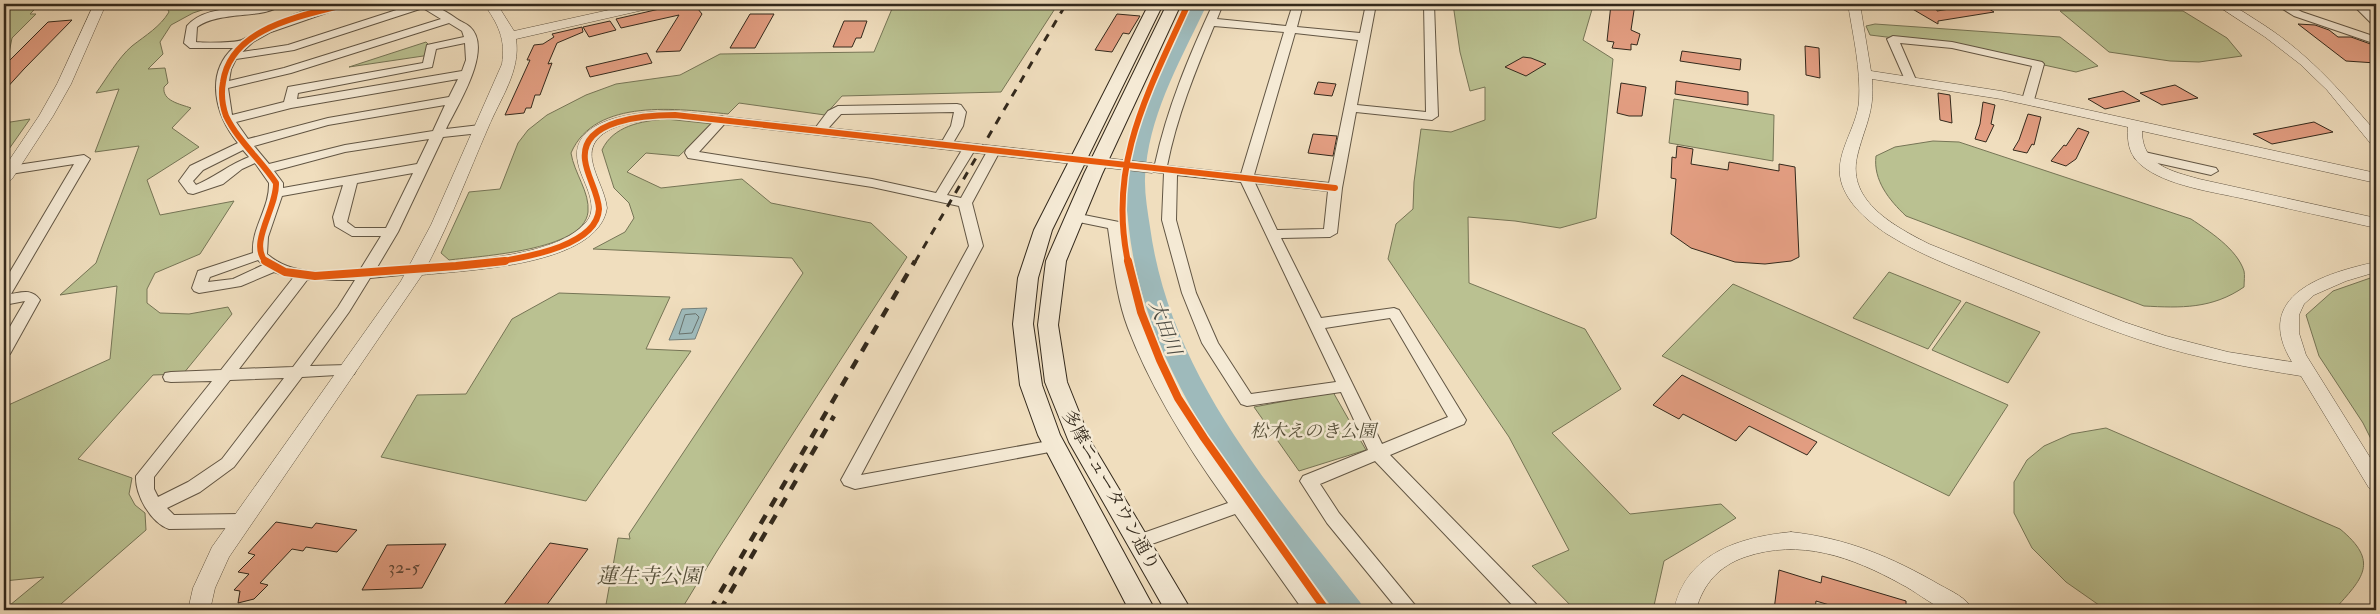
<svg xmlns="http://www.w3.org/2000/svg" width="2380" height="614" font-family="'IM FELL Double Pica','Noto Serif JP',serif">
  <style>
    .green { fill: #bac191; stroke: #767556 }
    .water { fill: #9ebabb; stroke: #73807b }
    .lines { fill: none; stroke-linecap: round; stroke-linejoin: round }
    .shore { stroke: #68726c; stroke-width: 1 }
    .river { fill: #9ebabb; fill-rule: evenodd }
    .building { fill: #e39e82; stroke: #33291c }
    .minor-casing { stroke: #625644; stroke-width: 2 }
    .tertiary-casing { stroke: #625644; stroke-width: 1 }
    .secondary-casing { stroke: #33291c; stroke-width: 2 }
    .minor { fill: #f5ead5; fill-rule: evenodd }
    .tertiary { fill: #f5ead5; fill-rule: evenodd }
    .secondary { fill: #f5ead5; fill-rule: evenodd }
    .rail-far1 { stroke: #33291c; stroke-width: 3; stroke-dasharray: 8 8; stroke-linecap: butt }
    .rail { stroke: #33291c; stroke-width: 4.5; stroke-dasharray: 10 10; stroke-linecap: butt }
    .cycleway-far1-casing { stroke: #f5ead5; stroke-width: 9 }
    .cycleway-casing { stroke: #f5ead5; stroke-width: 11 }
    .cycleway-far1 { stroke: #e8590c; stroke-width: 6 }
    .cycleway { stroke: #e8590c; stroke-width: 8 }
    .labels { text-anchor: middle; stroke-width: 5; stroke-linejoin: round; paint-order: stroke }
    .park-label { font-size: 18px; font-style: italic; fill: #554f39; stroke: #f5ead5 }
    .street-label { font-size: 18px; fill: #33291c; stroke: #f5ead5 }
    .near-number-label { font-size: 18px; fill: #5f4636 }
    .water-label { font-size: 19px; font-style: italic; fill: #4e4d44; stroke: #f5ead5 }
    .near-park-label { font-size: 21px; font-style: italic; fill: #554f39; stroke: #f5ead5 }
  </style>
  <rect width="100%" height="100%" fill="#f0debe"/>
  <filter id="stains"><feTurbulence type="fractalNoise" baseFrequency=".004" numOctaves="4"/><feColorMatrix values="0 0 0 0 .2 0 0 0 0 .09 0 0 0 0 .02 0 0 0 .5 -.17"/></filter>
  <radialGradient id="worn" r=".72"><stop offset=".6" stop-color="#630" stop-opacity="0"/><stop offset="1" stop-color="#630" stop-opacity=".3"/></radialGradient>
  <!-- green -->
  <path class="green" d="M4,4H29L35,9L30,14H36L12,38L9,53L4,55Z
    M173,4H220L193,13L171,25L160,42L163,54L148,69L165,68L168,83L164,87C162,101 180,104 191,108L172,128L199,147L147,180L160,215L234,201L200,254L155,273L147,289V303L160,313L189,314L228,307L232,314L183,374L153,375L78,459L132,478L129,494L135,505L145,513L146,530L54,610H4L44,577L4,581V407L110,359L117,286L60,295L96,263L139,146L95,152L119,89L96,93C107,78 118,58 132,46C146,35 160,27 169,12L166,6Z
    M894,4H1058L1001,92L842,96L825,115L739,103L728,114C679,109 595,97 571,153C574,173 590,192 588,212C584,251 479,256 449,260L441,253L469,192L500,189L518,143L528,130L547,115L586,95L616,84L680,75L720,54L874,52Z
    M1453,4H1597H1588L1593,6L1583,40L1613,59L1596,218L1560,228L1515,221L1468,217L1469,283L1585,329L1621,389L1552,433L1630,514L1721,504L1736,518L1664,561L1653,610H1575L1532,566L1569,550L1509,437L1388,259L1396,224L1413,209L1414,182L1421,129L1451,132L1485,120V87L1470,91L1460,52Z
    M2060,11H2183L2227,38L2242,56L2199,62L2170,61L2109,52Z
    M1875,24L2060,37L2098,66L2076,72L1952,45L1870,35L1866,26Z
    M426,42L431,47L430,55L349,67Z
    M1674,99L1774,115L1773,161L1669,143Z
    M30,119L9,149L4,150V123Z
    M666,119L713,124L679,156L646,153L627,172L661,188L742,179L771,203L871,223L907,257L717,551L681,610H605L618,538L630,539L629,534L803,273L792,258L593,249L625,232L634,218L629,203L614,188L602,150C613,126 641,121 666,119Z
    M1933,141L1959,142L2191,219C2209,231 2237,249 2244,271C2245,275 2244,282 2244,287C2212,309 2181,308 2144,306L1906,216C1889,200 1873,180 1876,156L1895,147Z
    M1889,272L1961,301L1928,349L1853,318Z
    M2376,276V449L2363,423L2319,356L2306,315L2333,291Z
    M1733,284L2008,405L1949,496L1662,356Z
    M559,293L670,297L646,349L691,351L586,501L381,457L417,395L466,394L512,319Z
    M1966,302L2040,332L2008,383L1932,350Z
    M1333,392L1366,450L1299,471L1254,407Z
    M2106,428L2340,529C2380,562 2363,578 2334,610H2106L2066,582L2032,548L2014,513V482L2027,460L2044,446L2071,434Z"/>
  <!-- water -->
  <path class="water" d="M707,308L695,339L669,340L682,309Z"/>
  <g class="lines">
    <!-- shore -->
    <path class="shore" d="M696,314L699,317L692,333L679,334L685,315Z"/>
    <!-- river -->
    <path class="river" d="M1191,4H1207C1183,56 1152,108 1146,166C1143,186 1147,207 1150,227C1170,375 1271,488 1360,602L1364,610H1334C1248,495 1146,377 1129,229C1127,208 1123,185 1126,165C1135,107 1166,56 1191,4Z"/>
  </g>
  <!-- building -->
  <path class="building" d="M681,4L682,9L685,4H694L702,14L680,51L656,52L679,15L621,28L616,19Z
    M1611,4H1635L1631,30L1640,34L1637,45L1631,44V50L1612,48L1614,42L1607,41Z
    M1904,4H1936L1937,11L1981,4L1994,12L1938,21V24Z
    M750,14H774L755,48H730Z
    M1117,14L1140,16L1129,34L1123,33L1112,52L1095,50Z
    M72,20L24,69L4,91V66L48,22Z
    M610,21L616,30L589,37L583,27Z
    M844,21H867L861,38H856L852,47H833Z
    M2298,24L2315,25L2329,30L2338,37H2351L2376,46V63L2346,61Z
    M582,27L583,32L557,43L548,64L552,63L540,95H535L531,108H526L524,113L505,115L530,60H527L534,45L543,44L554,37L552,34Z
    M1805,46L1819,48L1820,78L1806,75Z
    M1682,51L1741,59L1740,70L1680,61Z
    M647,53L652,63L590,77L586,67Z
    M1523,57L1531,58L1546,64L1526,76L1505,67Z
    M1676,81L1748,92V105L1675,94Z
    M1318,82L1336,84L1332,96L1314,94Z
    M1621,83L1646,87L1642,116H1629L1617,113Z
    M2175,85L2198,98L2162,105L2140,93Z
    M2123,91L2140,101L2105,109L2088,99Z
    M1938,93L1950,95L1952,123L1940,120Z
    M1983,102L1995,105L1991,124L1994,125L1986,142L1975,139L1980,124Z
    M2028,114L2041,117L2034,145L2032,144L2027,153L2013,150L2019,140Z
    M2314,122L2333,132L2272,144L2253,134Z
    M2078,128L2089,132L2076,159L2066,166L2051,161L2064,145L2066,146Z
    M1313,134L1337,136L1333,156L1308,153Z
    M1677,146L1693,149L1691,164L1728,170L1729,162L1779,171V164L1795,167L1799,257L1791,261L1765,264L1735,262L1691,248L1671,234L1676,179L1671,178L1672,157L1676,158Z
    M1682,375L1817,442L1807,455L1749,426L1736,441L1683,414L1679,419L1653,405Z
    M276,522L312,528L316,523L357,530L337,552L306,547L303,551L292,549L260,583L268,585L254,599L238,603L240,591L234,590L249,574L238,572L255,555L248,553Z
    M550,543L588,549L543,610H500Z
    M446,544L422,588L362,590L387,545Z
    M1779,570L1821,583L1822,576L1906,601V610H1846L1816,601L1815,610H1774Z"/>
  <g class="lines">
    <!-- minor casing -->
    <g class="minor-casing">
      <path id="minor" d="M266,4H282C265,20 221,10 197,27L196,42C204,43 236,43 242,40C275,22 314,1 352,4L271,32L253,42L242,52L288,45L415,4C433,4 443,9 457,19C461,22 466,23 470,27C494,49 457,106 446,129L480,125L486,129L480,133L443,137L398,232L376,269L416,266L421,267L423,270L421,273L370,278L349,312L310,366L348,365L354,366L356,370L354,374L302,377L234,467L200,492L167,508L174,515L241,514L247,516L250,521L247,526L241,528L169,529C151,523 135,495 136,476L212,381L171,382L165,381L163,377L165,373L171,372L221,370L293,278L274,272L241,286L199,293L194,291L192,288L198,271L253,253C251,228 270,208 269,183L255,163L242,169L223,184L193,194L188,193L179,181L190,166L238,143C215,115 205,74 233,48H190L184,43L187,26C205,5 242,10 266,4ZM423,8L441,19L284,68L229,81L231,69L236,59L294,50ZM449,23L462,31L464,37L427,45L423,63L288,87L284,102L232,115L228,88L291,73ZM465,43L466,60L462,71L297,99L298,93L432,67L436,49ZM458,79L449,97L328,118L248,139L236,122L291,108ZM445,105L433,131L345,145L269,164L254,146L328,125ZM429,139L417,164L283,188V183L274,171L345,152ZM243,150L249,157C230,164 215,177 196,185L193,181L203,170ZM413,173L386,228H355L347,222L357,183ZM343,185L333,217L335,226L352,236H381L360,270C328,273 292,276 267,254L268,237L282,196ZM258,260L263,265L233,279L208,282L210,277ZM307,280H355L338,307L293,367L239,369ZM284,378L222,459L188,482L158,497L154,489V477L230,380Z
        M527,4H553L552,6L537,9Z
        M1213,4H1223L1217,19L1286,26L1293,4H1303L1297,27L1360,33L1366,4H1376L1357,105L1426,112L1424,4H1434L1438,116L1432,120L1356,112L1342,188L1337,233L1330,237L1281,238L1321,318L1394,308L1399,310L1466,420L1464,424L1390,455L1536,604L1539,610H1517L1375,461L1320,484L1339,513L1419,610H1398L1327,523L1300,481L1303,476L1368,450L1341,392L1247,406L1241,404L1202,343L1182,293L1162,220L1164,173L1147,171L1145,168L1147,165L1155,164C1167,108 1189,56 1213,4ZM1214,26L1284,32L1241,174L1167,166C1177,116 1195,72 1214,26ZM1295,33L1358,40L1329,183L1254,175ZM1177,175L1241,182L1336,382L1251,394L1218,343L1196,293L1176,220ZM1255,183L1328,191L1324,229L1277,230ZM1390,318L1448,417L1382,444L1325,328Z
        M2275,4H2287L2302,12L2376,37V44L2294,16Z
        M2352,4H2363L2376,16V25L2372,24Z
        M1893,36L1952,42L2042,62L2044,64L2034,100L2028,104L2022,100L2032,66L1952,48L1900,43L1916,80L1914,82H1906L1887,39Z
        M957,104L961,105L966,112L963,126L950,148L946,149L940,145L951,126L954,112L841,114L823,134L819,135L813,131L828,111L838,106Z
        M722,116L728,120L699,152L872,179L936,193L965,145H975L976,148L947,195L961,198L989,148H999L1000,151L972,203L983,246L861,475L1054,440L1060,442L1062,446L1060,450L855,489L844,485L841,480L969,246L959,206L872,187L688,158L685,153L686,150L718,117Z
        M2140,151L2216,168L2218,171L2211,175L2135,158L2134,155L2135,152Z
        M84,155L90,159L11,294C23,292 32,289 40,300L10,354L4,355V337L25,301L4,305V282L74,164L4,175V167Z
        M1074,213L1119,222L1121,225L1134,299L1144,328L1170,385L1210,453L1324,610H1303L1235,514L1138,549L1132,547L1129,542L1132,537L1228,503C1189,449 1152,391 1128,328C1116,296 1113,261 1108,228L1069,220L1067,217Z"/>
    </g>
    <!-- tertiary casing -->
    <g class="tertiary-casing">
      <path id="tertiary" d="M94,4H106L71,84L53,116L12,179L9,182L4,184V168L39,116L57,84Z
        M484,4H497L514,31L636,4H658L652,8L516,39C521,71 500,99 488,128C468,174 451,220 428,264C470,260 560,256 587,221C600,204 581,180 578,163C567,116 645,111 675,111L1152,163L1160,168L1152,173L675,119C649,119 586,122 592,160C595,177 605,191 607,208C598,266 468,270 422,275L229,557L215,588L210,610H188L193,588L212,547L401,281L431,225L502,64C506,39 498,24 484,4Z
        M1848,4H1860L1871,71L2001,91L2376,173V183L2142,131C2142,165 2171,171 2199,179L2376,218V228C2332,218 2289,209 2245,199C2214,192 2166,186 2141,165C2129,155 2127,142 2128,127L2001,99L1872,79C1875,113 1864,127 1857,157C1847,202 1896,227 1929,244L2124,322L2166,336L2228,352L2292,362C2251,295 2325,273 2376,262V272L2346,281L2314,295L2304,304L2299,315V333L2306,355L2376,467V490L2369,488L2301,376C2251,368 2201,359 2153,344C2104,329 2056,308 2008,289C1967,272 1925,258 1887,234C1869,222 1847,204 1841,181C1834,154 1857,128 1859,101C1861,69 1853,36 1848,4Z
        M2215,4C2232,3 2242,11 2256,20C2306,51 2338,88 2376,132V145L2371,144L2327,90L2300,64L2265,37Z
        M1791,532C1846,538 1892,557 1940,585C1951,591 1967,598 1973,610C1965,611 1951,613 1943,609C1929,603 1915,591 1901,584C1852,557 1800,538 1745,557C1719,566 1703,584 1696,610H1674C1686,553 1740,537 1791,532Z"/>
    </g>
    <!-- secondary casing -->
    <g class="secondary-casing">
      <path id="secondary" d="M1149,4H1163L1052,230L1038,278L1033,324L1042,385L1060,435L1155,610H1129L1038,435L1020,385L1013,324L1018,278L1034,230Z
        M1167,4H1181L1102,174L1066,261L1058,325L1067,382L1091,442L1191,610H1165L1069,442L1045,382L1038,325L1046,261L1084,174Z"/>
    </g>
    <!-- minor -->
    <use href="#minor" class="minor"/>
    <!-- tertiary -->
    <use href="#tertiary" class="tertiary"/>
    <!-- secondary -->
    <use href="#secondary" class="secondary"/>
    <!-- rail-far1 -->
    <path class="rail-far1" d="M915,262L1066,4"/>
    <!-- rail -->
    <path class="rail" d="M710,610L915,261
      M720,610L834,416"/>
    <!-- cycleway-far1 casing -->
    <g class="cycleway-far1-casing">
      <path id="cycleway-far1" d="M266,262C248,244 277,208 276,183C261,160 238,141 226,116C222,105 221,93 223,82C231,27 302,16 347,4
        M497,262C526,257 597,246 599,209C598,192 587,177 585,160C580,119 647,115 675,115L1335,188
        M1128,262C1107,163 1149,91 1188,4"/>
    </g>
    <!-- cycleway casing -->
    <g class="cycleway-casing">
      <path id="cycleway" d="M265,261L285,272L315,276L456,266L505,261
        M1128,261L1141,312L1160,360L1178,398L1204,438L1326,610"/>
    </g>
    <!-- cycleway-far1 -->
    <use href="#cycleway-far1" class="cycleway-far1"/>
    <!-- cycleway -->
    <use href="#cycleway" class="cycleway"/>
  </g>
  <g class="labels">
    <!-- park labels -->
    <g class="park-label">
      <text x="1313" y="437">松木えのき公園</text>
    </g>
    <!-- street labels -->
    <g class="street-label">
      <text transform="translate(1111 490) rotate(61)" y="6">多摩ニュータウン通り</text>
    </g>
    <!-- near-number labels -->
    <g class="near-number-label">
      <text x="404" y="573">32-5</text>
    </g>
    <!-- water labels -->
    <g class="water-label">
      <text transform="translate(1166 327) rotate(69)" y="7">大田川</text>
    </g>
    <!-- near-park labels -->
    <g class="near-park-label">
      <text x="649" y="583">蓮生寺公園</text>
    </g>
  </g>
  <!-- margin -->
  <rect width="2380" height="614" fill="none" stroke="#f0debe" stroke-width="20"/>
  <rect x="5" y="5" width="2370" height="604" fill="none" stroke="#33291c" stroke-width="2.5"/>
  <rect x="10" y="10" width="2360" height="594" fill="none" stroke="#33291c"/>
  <rect width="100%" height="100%" filter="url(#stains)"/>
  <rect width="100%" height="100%" fill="url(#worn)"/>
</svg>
